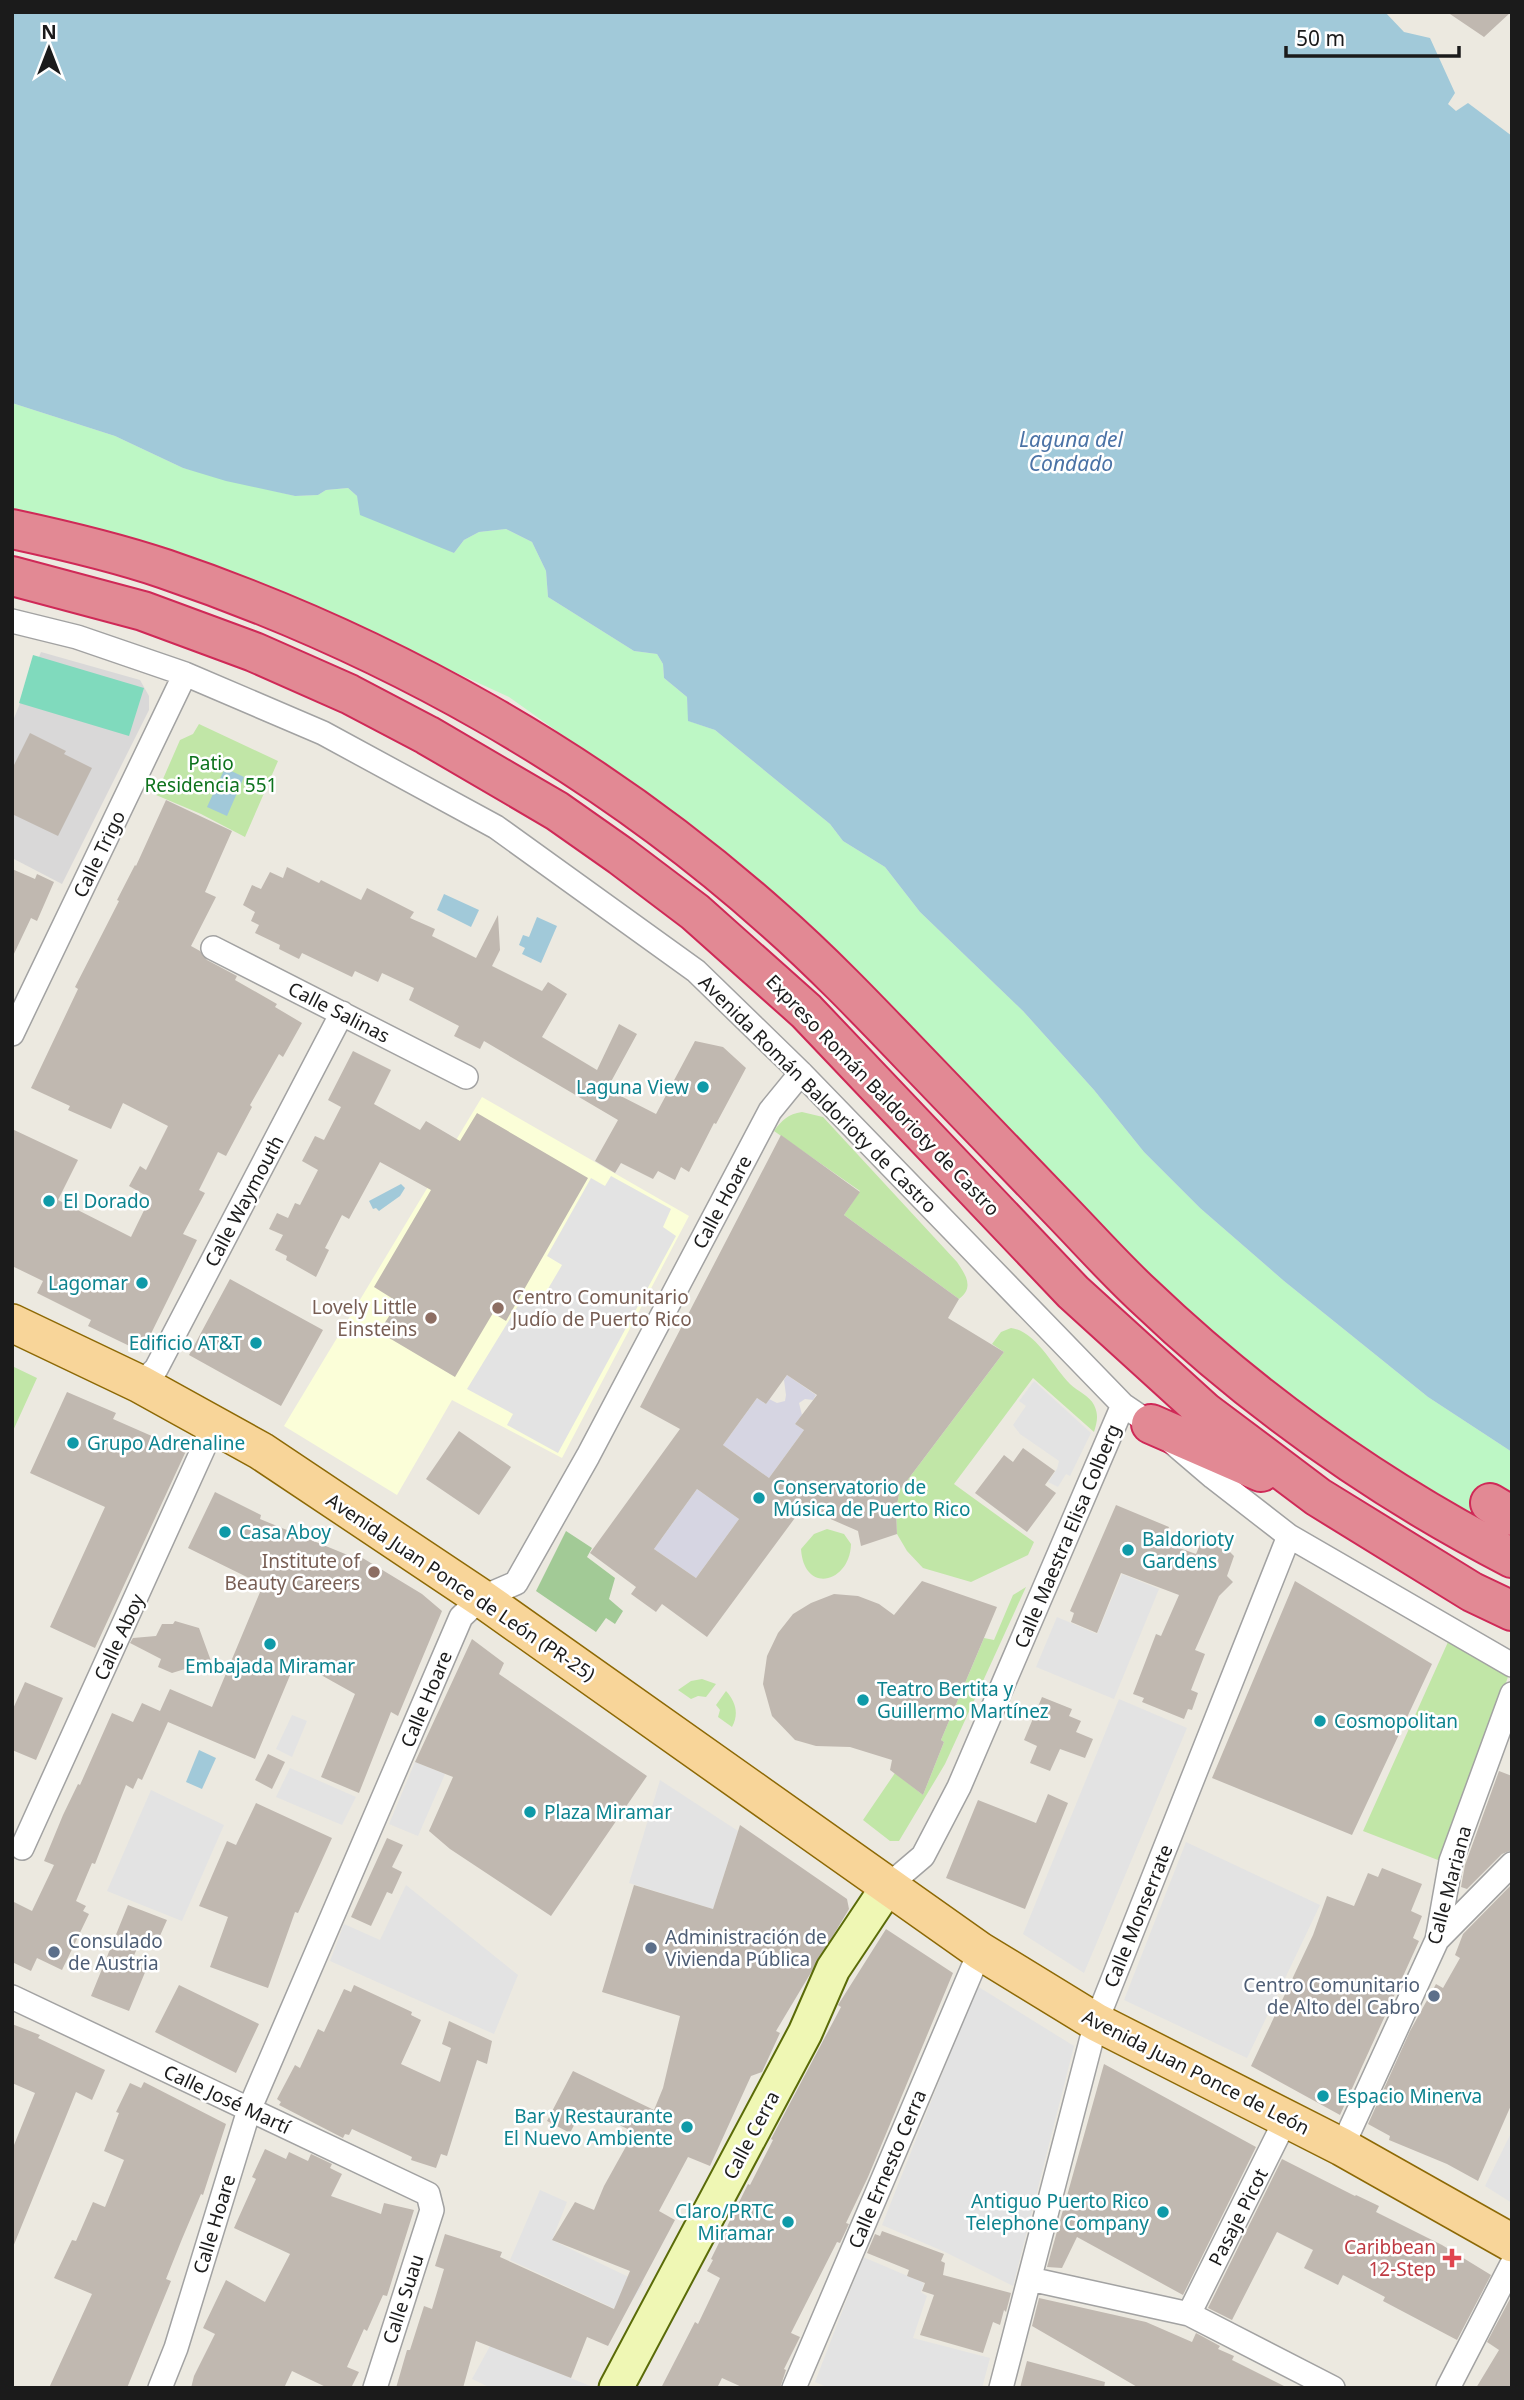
<svg xmlns="http://www.w3.org/2000/svg" width="1524" height="2400" font-family="'Noto Sans',sans-serif">
  <style>
    .residential { fill: #d9d8d8 }
    .education { fill: #fbfed8 }
    .grass { fill: #c1e6a7 }
    .forest { fill: #a2ca96 }
    .park { fill: #bdf7c5 }
    .pitch { fill: #80dabd }
    .parking { fill: #e3e3e3 }
    .plaza { fill: #d6d5e2 }
    .water { fill: #a1c9d9 }
    .building { fill: #c0b8b0; fill-rule: evenodd }
    .lines { fill: none; stroke-linecap: round; stroke-linejoin: round }
    .street-casing { stroke: #a2a2a2; stroke-width: 26 }
    .secondary-casing { stroke: #5a6b08; stroke-width: 37 }
    .primary-casing { stroke: #8d6905; stroke-width: 40 }
    .highway-casing { stroke: #cf2957; stroke-width: 42 }
    .street { stroke: #fff; stroke-width: 23 }
    .secondary { stroke: #eff7b4; stroke-width: 33 }
    .primary { stroke: #f8d599; stroke-width: 37 }
    .highway { stroke: #e28994; stroke-width: 38 }
    .culture-dot { fill: #0f9aa8; stroke: #fff; stroke-width: 2.5 }
    .education-dot { fill: #8d6e63; stroke: #fff; stroke-width: 2.5 }
    .service-dot { fill: #5c6f8a; stroke: #fff; stroke-width: 2.5 }
    .health-dot { fill: #e0444e; stroke: #fff; stroke-width: 2.5 }
    .labels { text-anchor: middle; stroke-width: 5; stroke-linejoin: round; paint-order: stroke }
    .park-label { font-size: 19px; fill: #0e731d; stroke: #fff }
    .street-label { font-size: 19px; fill: #1b1b1b; stroke: #fff }
    .culture-label { font-size: 19px; fill: #0d838f; stroke: #fff; text-anchor: start }
    .education-label { font-size: 19px; fill: #785e54; stroke: #fff; text-anchor: end }
    .service-label { font-size: 19px; fill: #4e5e75; stroke: #fff; text-anchor: start }
    .health-label { font-size: 19px; fill: #be3a42; stroke: #fff; text-anchor: end }
    .water-label { font-size: 21px; font-style: italic; fill: #4b73a6; stroke: #fff }
  </style>
  <rect width="100%" height="100%" fill="#ece9e0"/>
  <!-- residential -->
  <path class="residential" d="M41,652L140,680L149,696V710L62,884L12,858V723Z"/>
  <!-- education -->
  <path class="education" d="M482,1097L689,1216L562,1458L452,1400L397,1495L284,1426Z"/>
  <!-- grass -->
  <path class="grass" d="M199,724L278,761L245,837L201,814L156,795L180,740L193,734Z
    M802,1112L823,1117L957,1262C965,1274 975,1287 959,1299L844,1215L860,1191L774,1131C782,1120 788,1114 802,1112Z
    M1011,1328C1036,1331 1053,1367 1070,1384C1077,1391 1090,1396 1094,1405C1099,1415 1097,1422 1094,1432L1033,1378L954,1484L1034,1542L1028,1555L971,1582L923,1568L907,1551L897,1534L896,1509L900,1490L1004,1352L992,1344L1001,1332Z
    M12,1366L37,1378L12,1433Z
    M827,1529L844,1534L851,1544C850,1583 804,1595 801,1549L814,1534Z
    M1026,1587L945,1764L899,1841H890L863,1820L895,1773L923,1795L944,1742L941,1740L984,1638L994,1640L1013,1595Z
    M1448,1642L1509,1674L1443,1862L1363,1831Z
    M702,1679L716,1684L706,1697L698,1696L691,1699L678,1690L691,1681Z
    M726,1691C736,1702 739,1714 732,1727L718,1717L720,1710L716,1705Z"/>
  <!-- forest -->
  <path class="forest" d="M566,1531L592,1548L587,1557L615,1578L609,1599L623,1611L615,1624L606,1618L596,1632L536,1591Z"/>
  <!-- park -->
  <path class="park" d="M12,403L115,436L183,468L262,488L295,496L318,495L326,490L348,488L357,496L360,506L454,553L464,540L479,532L506,529L532,542L546,571L548,597L634,651L657,654L663,664L664,678L687,697L689,721L715,730L830,824L843,841L885,867L920,912L1023,1011L1094,1090L1144,1152L1200,1208L1284,1281L1428,1397L1512,1452V1532L1491,1526L1333,1429L1261,1375L1146,1272L836,949L679,818L509,697L348,623L12,513Z"/>
  <!-- pitch -->
  <path class="pitch" d="M33,655L144,688L129,736L19,703Z"/>
  <!-- parking -->
  <path class="parking" d="M611,1176L671,1209L663,1227L676,1236L558,1453L507,1425L513,1414L467,1389L522,1299L538,1306L562,1265L547,1256L591,1178L605,1186Z
    M1034,1381L1091,1433L1070,1476L1066,1474L1058,1487L1048,1482L1057,1469L1059,1461L1020,1434L1013,1425L1026,1406L1019,1401Z
    M1122,1574L1159,1589L1114,1699L1036,1667L1057,1617L1097,1634Z
    M1119,1699L1187,1728L1084,1973L1023,1934Z
    M292,1715L307,1721L292,1757L276,1749Z
    M415,1762L445,1774L418,1836L389,1824Z
    M290,1768L356,1797L342,1825L276,1797Z
    M660,1780L738,1831L713,1909L629,1883Z
    M151,1790L224,1825L182,1921L107,1891Z
    M1186,1842L1320,1905L1247,2058L1124,2000Z
    M406,1885L518,1975L494,2034L330,1961L344,1924L380,1940Z
    M977,1986L1074,2046L1013,2286L945,2252L882,2225Z
    M1512,2131V2203L1485,2186Z
    M540,2190L567,2202L552,2240L643,2284L624,2313L510,2260Z
    M863,2257L924,2283L921,2292L927,2296L913,2338L990,2358L982,2388H829L815,2382Z
    M490,2346L593,2387L491,2388L472,2379Z"/>
  <!-- plaza -->
  <path class="plaza" d="M787,1375L816,1395L813,1400L805,1399L799,1403L802,1415L795,1424L804,1430L769,1478L723,1445L757,1398L766,1404L769,1399L777,1403L785,1401L786,1395L784,1380Z
    M697,1489L739,1519L696,1578L654,1549Z"/>
  <!-- water -->
  <path class="water" d="M12,12H1385L1404,32L1430,38L1455,93L1448,104L1456,111L1468,103L1512,136V1452L1428,1397L1284,1281L1200,1208L1144,1152L1094,1090L1023,1011L920,912L885,867L843,841L830,824L715,730L688,721L687,697L664,678L663,664L657,654L634,651L548,597L546,571L532,542L506,529L479,532L464,540L454,553L360,515L357,496L348,488L326,490L318,495L295,496L226,481L183,468L115,436L12,403Z
    M225,768L244,777L227,816L207,807Z
    M444,894L479,910L471,927L437,910Z
    M537,917L557,926L541,963L522,954L525,948L519,945L523,935L529,937Z
    M401,1184L405,1188L400,1196L379,1211L376,1208L373,1209L369,1201Z
    M199,1750L216,1758L202,1789L186,1782Z"/>
  <!-- building -->
  <path class="building" d="M1447,12H1511L1484,37Z
    M30,733L66,751L64,754L92,768L58,836L12,814V769Z
    M166,800L232,831L205,892L216,897L191,946L200,951L207,960L237,976L235,980L277,1004L275,1007L302,1023L283,1057L279,1054L250,1105L252,1107L226,1156L218,1152L199,1190L205,1193L183,1234L197,1240L142,1352L88,1326L91,1320L37,1293L43,1281L12,1266V1129L78,1160L58,1200L131,1237L150,1198L129,1186L140,1166L146,1170L168,1126L123,1103L111,1129L68,1110L70,1106L31,1088L78,989L75,987L119,901L117,900L135,865L136,866Z
    M287,867L319,883L321,880L361,900L367,888L414,912L410,918L435,929L432,936L476,958L498,915L500,950L492,966L542,991L548,982L567,994L542,1037L597,1070L619,1024L637,1034L607,1089L656,1114L695,1041L723,1047L746,1068L716,1124L714,1123L689,1172L681,1167L675,1180L658,1171L653,1179L621,1163L615,1173L595,1161L618,1120L484,1041L480,1049L454,1036L459,1026L409,1000L414,988L382,973L378,982L355,971L352,977L302,953L299,959L279,949L280,945L255,933L259,925L251,921L255,912L243,905L252,885L261,889L270,872L283,878Z
    M12,869L35,879L37,874L54,882L37,921L31,918L12,958Z
    M353,1051L391,1070L374,1104L420,1130L426,1121L460,1141L477,1113L588,1178L506,1321L493,1313L455,1377L379,1332L398,1302L374,1287L431,1190L380,1162L349,1219L342,1215L325,1248L329,1250L316,1277L286,1260L287,1256L275,1250L283,1235L269,1229L277,1213L288,1218L295,1203L300,1205L318,1170L302,1161L315,1136L324,1140L341,1107L328,1100Z
    M781,1135L860,1192L844,1215L959,1299L948,1318L1004,1352L900,1490L896,1509L897,1534L861,1546L858,1531L803,1507L707,1637L662,1604L656,1612L631,1594L636,1587L590,1553L680,1429L640,1407ZM787,1375L817,1395L795,1424L804,1430L769,1478L723,1445L757,1398L766,1404ZM697,1489L739,1519L696,1578L654,1549Z
    M230,1279L323,1330L281,1406L189,1355Z
    M67,1392L116,1413L113,1419L186,1451L95,1648L50,1627L105,1507L30,1473Z
    M459,1431L511,1467L479,1515L426,1479Z
    M1023,1448L1055,1471L1045,1485L1056,1493L1027,1532L975,1493L1004,1455L1013,1462Z
    M215,1492L261,1515L260,1519L355,1558L356,1554L422,1594L442,1611L398,1716L391,1712L359,1793L321,1777L355,1694L296,1661L255,1759L168,1722L142,1780L138,1778L133,1789L126,1785L95,1864L92,1863L76,1901L86,1906L83,1911L89,1914L62,1970L37,1958L31,1971L12,1962V1901L32,1911L54,1865L44,1861L63,1815L78,1784L80,1785L112,1713L133,1722L142,1703L160,1711L170,1689L212,1707L263,1585L188,1548Z
    M1116,1505L1169,1527L1163,1542L1196,1554L1201,1542H1214L1225,1547L1234,1556L1227,1576L1233,1582L1219,1596L1195,1650L1205,1654L1191,1690L1198,1693L1192,1710L1188,1709L1184,1719L1142,1702L1144,1698L1133,1694L1156,1634L1161,1636L1179,1595L1121,1573L1097,1633L1071,1622L1074,1613L1070,1611Z
    M922,1581L997,1607L941,1740L944,1742L923,1795L890,1770L892,1760L850,1747L816,1746L795,1740L772,1716L763,1684L767,1656L778,1633L793,1614L811,1603L834,1594L858,1596L879,1604L894,1615Z
    M1295,1581L1432,1664L1352,1835L1212,1778Z
    M175,1621L199,1628L211,1661L172,1673L158,1667L161,1659L130,1643L133,1638L156,1636L162,1624H173Z
    M472,1639L504,1663L499,1674L647,1776L551,1916L450,1849L429,1831L453,1777L415,1762Z
    M25,1682L63,1698L36,1760L12,1750V1711Z
    M1042,1697L1072,1709L1069,1716L1081,1721L1076,1732L1093,1739L1085,1758L1060,1749L1050,1771L1030,1763L1037,1746L1024,1740Z
    M268,1754L285,1762L272,1789L255,1780Z
    M1499,1771L1512,1776V1850L1502,1854L1467,1889L1461,1887L1465,1865Z
    M1048,1794L1068,1803L1025,1909L946,1878L978,1800L1036,1823Z
    M256,1803L332,1838L298,1913L295,1912L268,1988L210,1967L228,1917L199,1906L227,1841L236,1845Z
    M740,1825L847,1899L849,1909L776,2031L780,2033L762,2072L751,2076L710,2166L688,2157L659,2211L675,2220L608,2346L587,2337L571,2378L476,2341L463,2388H396L407,2350H410L424,2306L432,2309L444,2269L435,2266L445,2234L502,2252L500,2257L614,2309L630,2271L552,2240L575,2202L594,2210L604,2186L634,2132L583,2108L570,2133L547,2121L573,2071L654,2110L663,2088L680,2016L602,1992L634,1885L713,1909Z
    M387,1838L403,1845L392,1867L402,1872L392,1894L387,1892L371,1926L351,1917Z
    M1382,1868L1422,1884L1411,1911L1422,1916L1413,1938L1419,1941L1340,2115L1251,2066L1313,1935L1327,1896L1354,1906L1368,1873L1378,1877Z
    M1512,1884V2103L1478,2181L1447,2164L1389,2140L1390,2136L1368,2124L1410,2031L1436,1984L1443,1988L1460,1958L1455,1955L1463,1934Z
    M128,1905L167,1920L155,1947L140,1942L131,1962L146,1970L129,2011L91,1996Z
    M886,1929L953,1973L868,2177L846,2223L849,2224L840,2243L837,2242L791,2333L800,2337L784,2369L786,2370L780,2388H744L722,2378L717,2388H661L695,2322L698,2324L720,2278L707,2271L713,2260L711,2259L748,2184L750,2185L773,2140L771,2139L841,2007L838,2005Z
    M179,1985L259,2024L236,2073L155,2032Z
    M354,1985L412,2012L411,2015L421,2020L401,2064L440,2082L451,2048L442,2044L449,2021L492,2041L487,2064L477,2060L447,2156L441,2154L436,2168L411,2160L412,2157L352,2129L349,2135L345,2134L343,2138L279,2105L281,2102L277,2099L295,2065L300,2068L318,2029L324,2032L344,1989L351,1992Z
    M12,2024L40,2035L38,2038L105,2070L92,2100L76,2092L13,2247L12,2150L35,2093L12,2083Z
    M1104,2064L1256,2147L1183,2295L1077,2237L1062,2268L1047,2267Z
    M144,2082L226,2124L203,2195L201,2194L182,2239L166,2279L171,2281L127,2388H49L92,2294L54,2278L72,2240L76,2241L93,2202L105,2207L124,2160L104,2151L119,2113L116,2112L130,2083L141,2088Z
    M265,2149L286,2159L289,2152L308,2161L311,2154L332,2164L330,2168L342,2174L331,2196L381,2214L384,2203L414,2210L387,2296L383,2295L367,2331L364,2329L347,2367L359,2372L351,2388H328L292,2371L284,2388H191L194,2376L215,2334L203,2328L226,2280L265,2302L290,2254L234,2228L256,2179L252,2177Z
    M1282,2159L1355,2196L1356,2195L1379,2206L1376,2212L1442,2245L1491,2275L1457,2340L1383,2301L1385,2297L1343,2275L1338,2285L1304,2268L1313,2250L1277,2232L1232,2320L1208,2308Z
    M882,2231L944,2254L941,2261L945,2263L943,2275L1011,2293L1006,2312L1004,2310L1000,2325L993,2322L983,2353L920,2335L934,2295L922,2291L925,2283L907,2276L909,2270L867,2253L875,2234L880,2236Z
    M1512,2295V2388H1476L1499,2350L1487,2342Z
    M1039,2298L1146,2322L1192,2342L1196,2333L1220,2346L1218,2349L1234,2356L1232,2360L1288,2388H1139L1032,2326Z
    M1027,2361L1105,2382L1104,2388H1020Z"/>
  <g class="lines">
    <!-- street casing -->
    <g class="street-casing">
      <path id="street" d="M12,621L77,637L185,674L323,733L496,827L696,971L801,1073L1123,1405L1151,1424L1213,1477L1289,1536L1512,1665
        M213,948L466,1077
        M12,1034L185,674
        M140,1384L156,1369L342,1013
        M22,1848L214,1425
        M889,1885L923,1856L959,1787L1123,1405
        M1437,1940L1512,1864
        M12,1997L428,2194L432,2210L375,2388
        M1342,2147L1437,1940L1451,1861L1512,1694
        M1030,2279L1189,2314L1333,2388
        M1189,2314L1286,2119
        M160,2388L176,2348L249,2110L461,1617L481,1598L516,1583L588,1456L770,1111L801,1073
        M794,2388L980,1951
        M1001,2388L1096,2022L1289,1536
        M1448,2388L1512,2264"/>
    </g>
    <!-- secondary casing -->
    <g class="secondary-casing">
      <path id="secondary" d="M616,2388L805,2033L833,1969L889,1885"/>
    </g>
    <!-- primary casing -->
    <g class="primary-casing">
      <path id="primary" d="M12,1323L140,1384L261,1451L481,1598L980,1951L1096,2022L1342,2147L1512,2243"/>
    </g>
    <!-- highway casing -->
    <g class="highway-casing">
      <path id="highway" d="M12,529C63,540 115,552 165,569C386,644 597,762 772,918C821,961 866,1008 911,1055C962,1108 1014,1162 1065,1215C1091,1242 1116,1270 1143,1295C1252,1399 1378,1489 1512,1558
        M12,576L143,611L254,652L349,694L427,735L557,811L621,856L695,912L806,1011L1073,1292L1205,1412L1318,1497L1472,1592L1512,1611
        M1151,1424L1261,1472
        M1490,1503L1512,1516"/>
    </g>
    <!-- street -->
    <use href="#street" class="street"/>
    <!-- secondary -->
    <use href="#secondary" class="secondary"/>
    <!-- primary -->
    <use href="#primary" class="primary"/>
    <!-- highway -->
    <use href="#highway" class="highway"/>
  </g>
  <!-- markers -->
  <g class="culture-dot">
    <circle cx="703" cy="1087" r="7"/>
    <circle cx="49" cy="1201" r="7"/>
    <circle cx="142" cy="1283" r="7"/>
    <circle cx="256" cy="1343" r="7"/>
    <circle cx="73" cy="1443" r="7"/>
    <circle cx="759" cy="1498" r="7"/>
    <circle cx="225" cy="1532" r="7"/>
    <circle cx="1128" cy="1550" r="7"/>
    <circle cx="270" cy="1644" r="7"/>
    <circle cx="863" cy="1700" r="7"/>
    <circle cx="1320" cy="1721" r="7"/>
    <circle cx="530" cy="1812" r="7"/>
    <circle cx="1323" cy="2096" r="7"/>
    <circle cx="687" cy="2127" r="7"/>
    <circle cx="1163" cy="2212" r="7"/>
    <circle cx="788" cy="2222" r="7"/>
  </g>
  <g class="education-dot">
    <circle cx="498" cy="1308" r="7"/>
    <circle cx="431" cy="1318" r="7"/>
    <circle cx="374" cy="1572" r="7"/>
  </g>
  <g class="service-dot">
    <circle cx="651" cy="1948" r="7"/>
    <circle cx="54" cy="1952" r="7"/>
    <circle cx="1434" cy="1996" r="7"/>
  </g>
  <path class="health-dot" d="M1448.5 2247.5h7v7h7v7h-7v7h-7v-7h-7v-7h7z"/>
  <g class="labels">
    <!-- park labels -->
    <g class="park-label">
      <text x="211" y="770">Patio<tspan x="211" dy="22">Residencia 551</tspan></text>
    </g>
    <!-- street labels -->
    <g class="street-label">
      <text transform="translate(99 854) rotate(-64)" y="7">Calle Trigo</text>
      <text transform="translate(339 1012) rotate(27)" y="7">Calle Salinas</text>
      <text transform="translate(818 1094) rotate(45)" y="7">Avenida Román Baldorioty de Castro</text>
      <text transform="translate(883 1095) rotate(46)" y="7">Expreso Román Baldorioty de Castro</text>
      <text transform="translate(244 1201) rotate(-62)" y="7">Calle Waymouth</text>
      <text transform="translate(722 1202) rotate(-62)" y="7">Calle Hoare</text>
      <text transform="translate(1067 1536) rotate(-67)" y="7">Calle Maestra Elisa Colberg</text>
      <text transform="translate(461 1587) rotate(34)" y="7">Avenida Juan Ponce de León (PR-25)</text>
      <text transform="translate(119 1637) rotate(-65)" y="7">Calle Aboy</text>
      <text transform="translate(426 1699) rotate(-67)" y="7">Calle Hoare</text>
      <text transform="translate(1449 1885) rotate(-75)" y="7">Calle Mariana</text>
      <text transform="translate(1138 1916) rotate(-68)" y="7">Calle Monserrate</text>
      <text transform="translate(1196 2072) rotate(27)" y="7">Avenida Juan Ponce de León</text>
      <text transform="translate(227 2099) rotate(25)" y="7">Calle José Martí</text>
      <text transform="translate(751 2135) rotate(-62)" y="7">Calle Cerra</text>
      <text transform="translate(887 2169) rotate(-67)" y="7">Calle Ernesto Cerra</text>
      <text transform="translate(1238 2217) rotate(-63)" y="7">Pasaje Picot</text>
      <text transform="translate(214 2224) rotate(-73)" y="7">Calle Hoare</text>
      <text transform="translate(403 2299) rotate(-72)" y="7">Calle Suau</text>
    </g>
    <!-- culture labels -->
    <g class="culture-label">
      <text x="689" y="1094" text-anchor="end">Laguna View</text>
      <text x="63" y="1208">El Dorado</text>
      <text x="128" y="1290" text-anchor="end">Lagomar</text>
      <text x="242" y="1350" text-anchor="end">Edificio AT&amp;T</text>
      <text x="87" y="1450">Grupo Adrenaline</text>
      <text x="773" y="1494">Conservatorio de<tspan x="773" dy="22">Música de Puerto Rico</tspan></text>
      <text x="239" y="1539">Casa Aboy</text>
      <text x="1142" y="1546">Baldorioty<tspan x="1142" dy="22">Gardens</tspan></text>
      <text x="270" y="1673" text-anchor="middle">Embajada Miramar</text>
      <text x="877" y="1696">Teatro Bertita y<tspan x="877" dy="22">Guillermo Martínez</tspan></text>
      <text x="1334" y="1728">Cosmopolitan</text>
      <text x="544" y="1819">Plaza Miramar</text>
      <text x="1337" y="2103">Espacio Minerva</text>
      <text x="673" y="2123" text-anchor="end">Bar y Restaurante<tspan x="673" dy="22">El Nuevo Ambiente</tspan></text>
      <text x="1149" y="2208" text-anchor="end">Antiguo Puerto Rico<tspan x="1149" dy="22">Telephone Company</tspan></text>
      <text x="774" y="2218" text-anchor="end">Claro/PRTC<tspan x="774" dy="22">Miramar</tspan></text>
    </g>
    <!-- education labels -->
    <g class="education-label">
      <text x="512" y="1304" text-anchor="start">Centro Comunitario<tspan x="512" dy="22">Judío de Puerto Rico</tspan></text>
      <text x="417" y="1314">Lovely Little<tspan x="417" dy="22">Einsteins</tspan></text>
      <text x="360" y="1568">Institute of<tspan x="360" dy="22">Beauty Careers</tspan></text>
    </g>
    <!-- service labels -->
    <g class="service-label">
      <text x="665" y="1944">Administración de<tspan x="665" dy="22">Vivienda Pública</tspan></text>
      <text x="68" y="1948">Consulado<tspan x="68" dy="22">de Austria</tspan></text>
      <text x="1420" y="1992" text-anchor="end">Centro Comunitario<tspan x="1420" dy="22">de Alto del Cabro</tspan></text>
    </g>
    <!-- health labels -->
    <g class="health-label">
      <text x="1436" y="2254">Caribbean<tspan x="1436" dy="22">12-Step</tspan></text>
    </g>
    <!-- water labels -->
    <g class="water-label">
      <text x="1071" y="447">Laguna del<tspan x="1071" dy="24">Condado</tspan></text>
    </g>
  </g>
  <!-- border -->
  <rect width="1524" height="2400" fill="none" stroke="#1b1b1b" stroke-width="28"/>
  <!-- north arrow -->
  <g transform="translate(49 49)" stroke="#ffffff" stroke-width="5" paint-order="stroke">
  <path d="M0-5L12 26L0 18L-12 26Z" fill="#1b1b1b"/>
  <text y="-10" font-size="19" font-weight="bold" text-anchor="middle" fill="#1b1b1b">N</text>
  </g>
  <!-- scale -->
  <path d="M1286 46v10h173v-10" fill="none" stroke="#1b1b1b" stroke-width="3.5"/>
  <text x="1296" y="46" font-size="21" fill="#1b1b1b" stroke="#ffffff" stroke-width="5" paint-order="stroke">50 m</text>
</svg>
